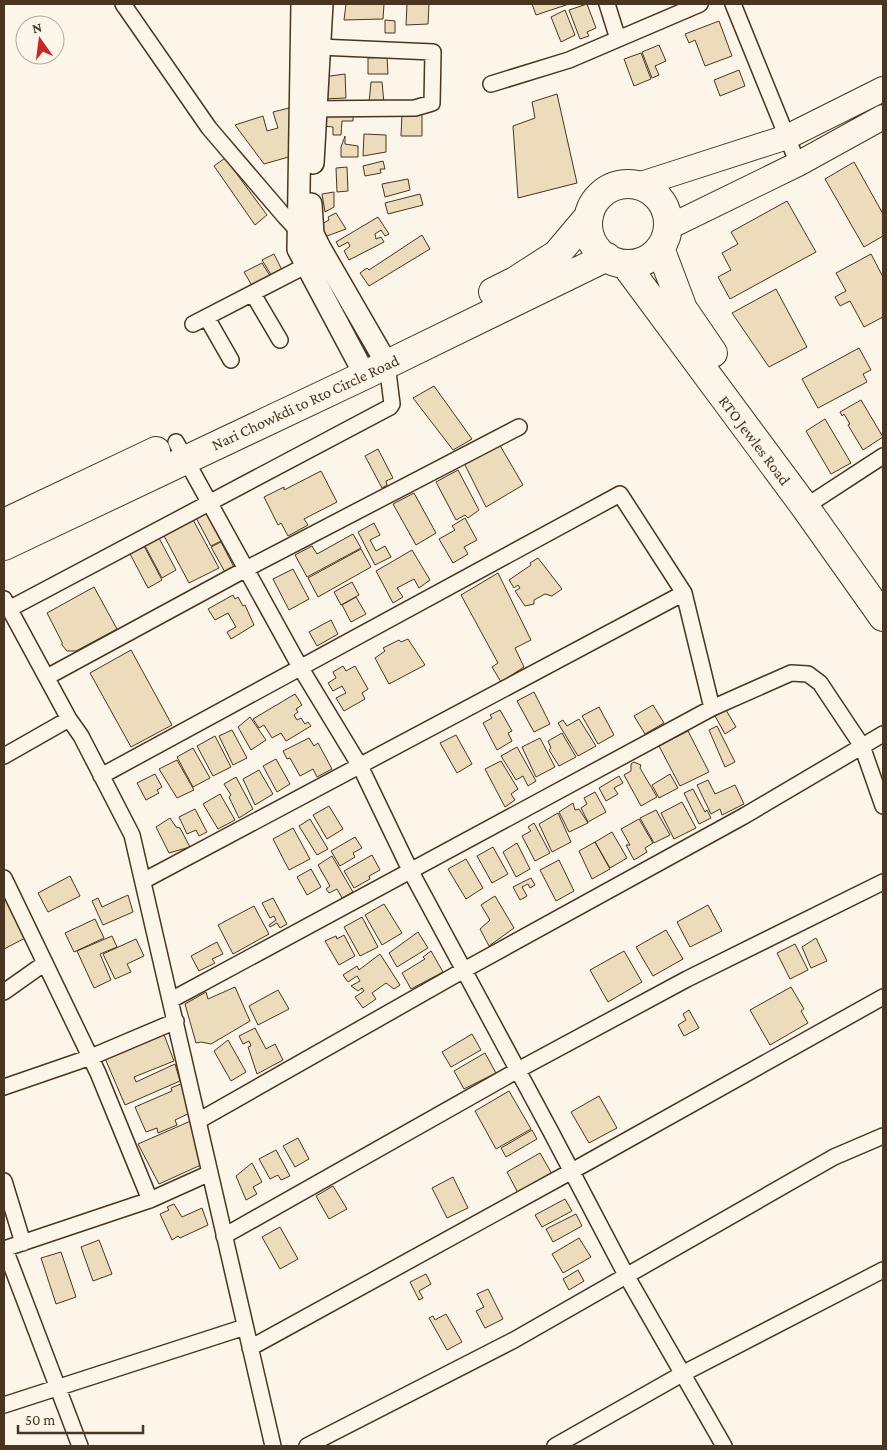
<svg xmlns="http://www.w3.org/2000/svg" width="887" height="1450" font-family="'Crimson Pro',serif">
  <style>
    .building { fill: #ecdcbc; stroke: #4a3520 }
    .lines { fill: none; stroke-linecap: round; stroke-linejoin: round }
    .street-casing { stroke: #4a3520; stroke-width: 18 }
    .secondary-casing { stroke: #4a3520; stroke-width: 24 }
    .primary-casing { stroke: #4a3520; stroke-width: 26 }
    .highway-casing { stroke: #4a3520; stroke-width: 30 }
    .street { stroke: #fbf6e9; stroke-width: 15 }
    .secondary { stroke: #fbf6e9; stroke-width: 21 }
    .primary { stroke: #fbf6e9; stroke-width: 24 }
    .highway { stroke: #fbf6e9; stroke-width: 28 }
    .labels { text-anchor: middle; stroke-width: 4; stroke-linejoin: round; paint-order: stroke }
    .street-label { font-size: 16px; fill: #4a3520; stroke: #fbf6e9 }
  </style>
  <rect width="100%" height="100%" fill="#fbf6e9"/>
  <!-- building -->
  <path class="building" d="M346,4H384L383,19L344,20Z
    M407,4H429L428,24L406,25Z
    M532,4H569L536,15Z
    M587,4L596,28L587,32L589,36L580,39L569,10Z
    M565,10L575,35L561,42L551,17Z
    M385,20L395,21V33H385Z
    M719,21L732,56L705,66L695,40L689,43L685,34Z
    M659,45L666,61L655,66L659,75L652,78L642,52Z
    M641,53L651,79L634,86L624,59Z
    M387,57L388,74H368V58Z
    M739,70L745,86L720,96L714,80Z
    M345,74L346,98L323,99V77Z
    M371,82H382L384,103H369Z
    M557,94L577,183L518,198L513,126L535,118L532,102Z
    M293,107L292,156L264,164L235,125L263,116L267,131L278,128L273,112Z
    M323,112H353V121H342L341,135H333V127L323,126Z
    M402,114H422V136H401Z
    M364,134L386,135V152L363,156Z
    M345,136V144L358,146V157H341V147Z
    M225,158L267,215L255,225L214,166Z
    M383,161L385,169H380L381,173L365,176L363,166Z
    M854,162L883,214V236L864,247L825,179Z
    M347,167L348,191L337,192L336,168Z
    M408,179L410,190L385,197L382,184Z
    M334,192V207L325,212L322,194Z
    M420,194L423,205L388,214L385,203Z
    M787,201L816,252L730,299L718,277L731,270L722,253L738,244L731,232Z
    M336,213L346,229L327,236L320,225L329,220L328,217Z
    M378,217L389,234L385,236L381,230L375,234L376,239L381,237L384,242L349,260L344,251L350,246L348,242L339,247L336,242Z
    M422,235L430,249L369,286L360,273L367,268L369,270Z
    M274,254L283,272L273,278L262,260Z
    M871,254L883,277V317L864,327L850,301L840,306L835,297L846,291L836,273Z
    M262,263L272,279L254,289L244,272Z
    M776,289L807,347L769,367L732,313Z
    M859,348L871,370L863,374L867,382L818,408L802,379Z
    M434,386L472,439L453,450L413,398Z
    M861,400L883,437L863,450L848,425L850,424L844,414L842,416L840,412Z
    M825,419L851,463L831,474L806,431Z
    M498,442L523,485L486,507L464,463Z
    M378,449L393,478L386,481L387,485L382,488L365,456Z
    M458,470L479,510L468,518L465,515L456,520L436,482Z
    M321,471L337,502L304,519L308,525L288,536L281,523L278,525L264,497L284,487V490Z
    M414,493L436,533L416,545L393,504Z
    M204,509L221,541L211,546L194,514Z
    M191,516L219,568L189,583L162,532Z
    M465,518L477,540L464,547L468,554L453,563L439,539L455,530L452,526Z
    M374,523L380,535L370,540L376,551L385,546L391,557L375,565L358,532Z
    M353,534L361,548L307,577L295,555L312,546L317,554Z
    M159,538L176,570L162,578L145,546Z
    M221,542L235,569L226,574L211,547Z
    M144,546L162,580L148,588L130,554Z
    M361,549L371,567L318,597L308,578Z
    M412,550L430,580L419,588L414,579L397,588L403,597L393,603L376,571Z
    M538,558L562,589L552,596L545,594L534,600V604L525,606L515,591L520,588L518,585L514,588L509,580L531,565L530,563Z
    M293,569L309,599L289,610L273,579Z
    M498,573L531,640L515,648L524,667L501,682L492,667L498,663L461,595Z
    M352,582L359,595L341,605L334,592Z
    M94,587L117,629L76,651H67L62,645V642L47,613Z
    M233,595L235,599L238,597L243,606L245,605L254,625L231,639L227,632L236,627L228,613L215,620L208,609Z
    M356,597L366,614L351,622L342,605Z
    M331,620L338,634L317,646L309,632Z
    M408,639L425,665L389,684L375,658L385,651L383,648L399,640L401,642Z
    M131,650L172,725L131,747L90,673Z
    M343,666L346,671L355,666L368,689L362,693L365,699L344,711L336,698L346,693L342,686L333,691L328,683L336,678L333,672Z
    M534,692L550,724L534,732L517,701Z
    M295,694L302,705L296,709L298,712L294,715L297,720L301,718L305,724L308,722L311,726L286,741L281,733L272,738L264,725L259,728L253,719Z
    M653,705L664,723L645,734L634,716Z
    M599,707L614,735L598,744L582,716Z
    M500,710L512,731L508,733L512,741L497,750L483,723L492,718L490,715Z
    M726,710L736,727L725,734L715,716Z
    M250,717L266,740L251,750L238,727Z
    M579,719L596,746L578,756L558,723L563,720L567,726Z
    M717,726L735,762L725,767L709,730Z
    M232,730L247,758L233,765L219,736Z
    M688,731L709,772L680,786L659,746Z
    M562,733L576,757L559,766L549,750L551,748L548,741Z
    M456,735L472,764L457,773L440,743Z
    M215,736L231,767L213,776L197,746Z
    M309,738L314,746L318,743L332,769L317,777L313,769L300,776L290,758L287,759L283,751Z
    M540,738L555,767L536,777L522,747Z
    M517,747L536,781L528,786L523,776L516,780L501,756Z
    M193,748L210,778L193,787L177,757Z
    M276,759L290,784L277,792L263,766Z
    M177,760L194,790L177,798L159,769Z
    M501,761L518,789L511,794L515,800L505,807L485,769Z
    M634,762L641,765L640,768L657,797L641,806L624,775L631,771V764Z
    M259,770L273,794L255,805L243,779Z
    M155,774L162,787L157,790L159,793L146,800L137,783Z
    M670,774L678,788L659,798L652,785Z
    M619,776L623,783L614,788L618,794L606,801L599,788Z
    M236,777L253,809L239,818L229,797L231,795L224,784Z
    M708,780L715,794L735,785L744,804L722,815L720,809L711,814L697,785Z
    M693,789L705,812L707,810L711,818L699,824L684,793Z
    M595,792L606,812L588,822L581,808L587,804L584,798Z
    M220,794L235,820L218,829L203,804Z
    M682,802L696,828L674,839L661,813Z
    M573,803L575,810L579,809L588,823L569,832L559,812Z
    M329,806L343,829L327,839L313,815Z
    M195,809L207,832L199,836L196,830L187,834L179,817Z
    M656,810L670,835L654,843L640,818Z
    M558,813L571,842L552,852L539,824Z
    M170,818L176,827L180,828L190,847L169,853L156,827Z
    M310,819L328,849L317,855L299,826Z
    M639,819L653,843L645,848L647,852L634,860L626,845H630L621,829Z
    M534,823L550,853L535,861L522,836L531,831L528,827Z
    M293,828L310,859L289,870L273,839Z
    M612,832L627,858L610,868L595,842Z
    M355,837L362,848L353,853L355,857L340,866L331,851Z
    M595,842L610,869L592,879L579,851Z
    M517,843L530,869L516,877L503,852Z
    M493,847L508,874L492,883L477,856Z
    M372,855L380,870L369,876L370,879L354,888L344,871Z
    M332,856L353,892L342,898L337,889L329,893L326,889L330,886L318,865Z
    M466,859L483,888L466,899L448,869Z
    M559,860L574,891L556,901L540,870Z
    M311,869L321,887L307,895L297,877Z
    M70,876L80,896L48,912L38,893Z
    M531,878L535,885L530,888L528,884L522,887L527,896L520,900L513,887Z
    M128,895L133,912L103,925L92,901L98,898L102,907Z
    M495,896L514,928L489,946L480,929L490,920L481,905Z
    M9,898L29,936L4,949V901Z
    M273,898L287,924L280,928L277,923L270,927L269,925L276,920L274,916L270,918L262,903Z
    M384,904L402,933L382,945L365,915Z
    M708,905L722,931L690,947L677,922Z
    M254,906L269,934L233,954L218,925Z
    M362,917L378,947L360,956L344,927Z
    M95,919L104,938L74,952L65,933Z
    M666,930L683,959L653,976L636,947Z
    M418,932L428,948L397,967L389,953Z
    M344,935L355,956L339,965L325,941L336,936L337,939Z
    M112,936L117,947L100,954L111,980L94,988L77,951Z
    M816,938L827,961L811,968L802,947Z
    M136,939L144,956L127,964L131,972L115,979L103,954Z
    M217,942L223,954L212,959L215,963L199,971L191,956Z
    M795,944L808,970L790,979L777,953Z
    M431,951L443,972L411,989L402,973L425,959L423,957Z
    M624,951L642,982L608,1002L590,970Z
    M380,954L400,985L394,989L386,983L372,993L376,999L363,1008L355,997L364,991L362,988L358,991L351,986L360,981L357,976L348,982L343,975L357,966L359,970Z
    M235,987L250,1021L211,1044L201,1042L196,1043L185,1004L206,992L208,999Z
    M791,987L804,1009L801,1011L808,1023L770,1045L750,1010Z
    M278,990L289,1009L258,1025L249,1006Z
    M689,1010L699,1028L684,1036L678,1025L686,1020L683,1014Z
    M255,1028L266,1049L275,1044L283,1060L257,1074L248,1047L251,1046L249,1041L243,1044L239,1036Z
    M163,1032L174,1061L134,1077L136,1082L175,1064L180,1081L125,1105L104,1056Z
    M472,1034L481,1050L451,1067L442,1052Z
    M228,1040L246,1072L231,1081L214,1051Z
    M485,1053L496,1073L464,1089L454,1071Z
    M183,1083L192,1112L175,1120L177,1125L158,1133L157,1128L146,1132L135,1107L172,1091L171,1088Z
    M509,1091L531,1129L496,1149L475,1111Z
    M599,1096L617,1128L589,1143L571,1112Z
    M193,1120L203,1164L159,1184L138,1144Z
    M532,1130L537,1139L506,1157L501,1148Z
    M298,1138L309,1159L295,1167L283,1146Z
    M276,1150L290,1176L281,1180L278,1175L270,1179L259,1159Z
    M540,1153L552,1174L518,1193L507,1172Z
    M252,1163L262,1182L253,1187L257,1194L246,1200L236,1176Z
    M453,1177L468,1208L447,1218L432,1188Z
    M333,1186L347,1209L329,1219L316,1196Z
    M565,1199L572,1211L542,1227L535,1215Z
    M174,1204L182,1217L202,1208L208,1225L180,1238L178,1236L172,1240L160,1214L169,1210L167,1207Z
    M576,1214L582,1226L553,1242L546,1229Z
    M280,1227L298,1259L280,1269L262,1237Z
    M579,1238L591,1257L563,1273L552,1254Z
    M99,1240L112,1274L93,1281L81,1247Z
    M61,1252L76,1297L56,1304L41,1258Z
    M578,1270L584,1281L569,1290L563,1279Z
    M426,1274L431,1284L419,1291L423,1298L419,1300L410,1282Z
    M488,1289L503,1319L485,1328L476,1311L484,1307L477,1294Z
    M446,1314L462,1342L447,1350L429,1318L433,1316L435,1320Z"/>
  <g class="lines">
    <!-- street casing -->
    <g class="street-casing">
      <path id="street" d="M123,4L209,128L286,218L298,231L302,232
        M607,4L618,39
        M733,4L798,164
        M491,84L569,60L700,4
        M307,109L415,108L432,103L433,52L319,47
        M253,294L280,340
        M207,318L231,360
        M193,324L307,265
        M176,442L300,667L360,766L410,870L551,1132L626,1275L724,1446
        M814,501L883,456
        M4,599L69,719L81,736L132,835L273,1446
        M9,609L390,407L392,404L387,364
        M47,677L246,569L519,427
        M712,708L791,673L808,674L820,683L862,746L883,806
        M4,756L69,719
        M101,776L620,494L684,593L143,881
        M4,878L98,1073L150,1200L210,1173
        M4,992L45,963
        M171,1000L712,708L684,593
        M4,1087L91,1057L176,1021
        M198,1121L464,970L744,816L883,734
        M4,1181L23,1243
        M224,1236L518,1070L687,979L883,882
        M4,1249L150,1200
        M5,1249L80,1446
        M250,1348L572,1171L883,997
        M4,1405L245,1327
        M307,1446L514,1340L834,1157L883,1136
        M555,1446L682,1374L883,1270"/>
    </g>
    <!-- secondary casing -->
    <g class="secondary-casing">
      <path id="secondary" d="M302,4L298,249L365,375
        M313,163L322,4
        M311,204L313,234L320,248L387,364"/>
    </g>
    <!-- primary casing -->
    <g class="primary-casing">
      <path id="primary" d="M638,185L787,137L883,89
        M667,228L798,164L883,117"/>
    </g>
    <!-- highway casing -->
    <g class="highway-casing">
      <path id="highway" d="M588 224a40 40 0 1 1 80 0a40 40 0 1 1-80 0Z
        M660,248L683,309L713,353
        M625,264L805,507L883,617
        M493,292L515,281L557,254L589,216
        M4,523L156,451
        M4,546L365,375L607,257"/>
    </g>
    <!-- street -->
    <use href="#street" class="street"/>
    <!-- secondary -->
    <use href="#secondary" class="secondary"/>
    <!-- primary -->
    <use href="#primary" class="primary"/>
    <!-- highway -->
    <use href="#highway" class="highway"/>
  </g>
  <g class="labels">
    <!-- street labels -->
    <g class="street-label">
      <text transform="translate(305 402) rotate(-25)" y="6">Nari Chowkdi to Rto Circle Road</text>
      <text transform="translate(755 440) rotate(53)" y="6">RTO Jewles Road</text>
    </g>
  </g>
  <!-- border -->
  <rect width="887" height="1450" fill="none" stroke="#4a3520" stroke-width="10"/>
  <!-- north arrow -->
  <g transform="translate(40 40) rotate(346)"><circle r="24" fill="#fbf6e9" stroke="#b4a999"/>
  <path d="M0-4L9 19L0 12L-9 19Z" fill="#c62828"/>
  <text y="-8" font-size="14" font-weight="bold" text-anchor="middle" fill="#4a3520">N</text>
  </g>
  <!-- scale -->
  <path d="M18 1425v8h125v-8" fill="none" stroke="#4a3520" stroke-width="2.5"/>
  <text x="25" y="1425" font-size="15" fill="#4a3520" stroke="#fbf6e9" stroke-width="4" paint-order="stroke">50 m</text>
</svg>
